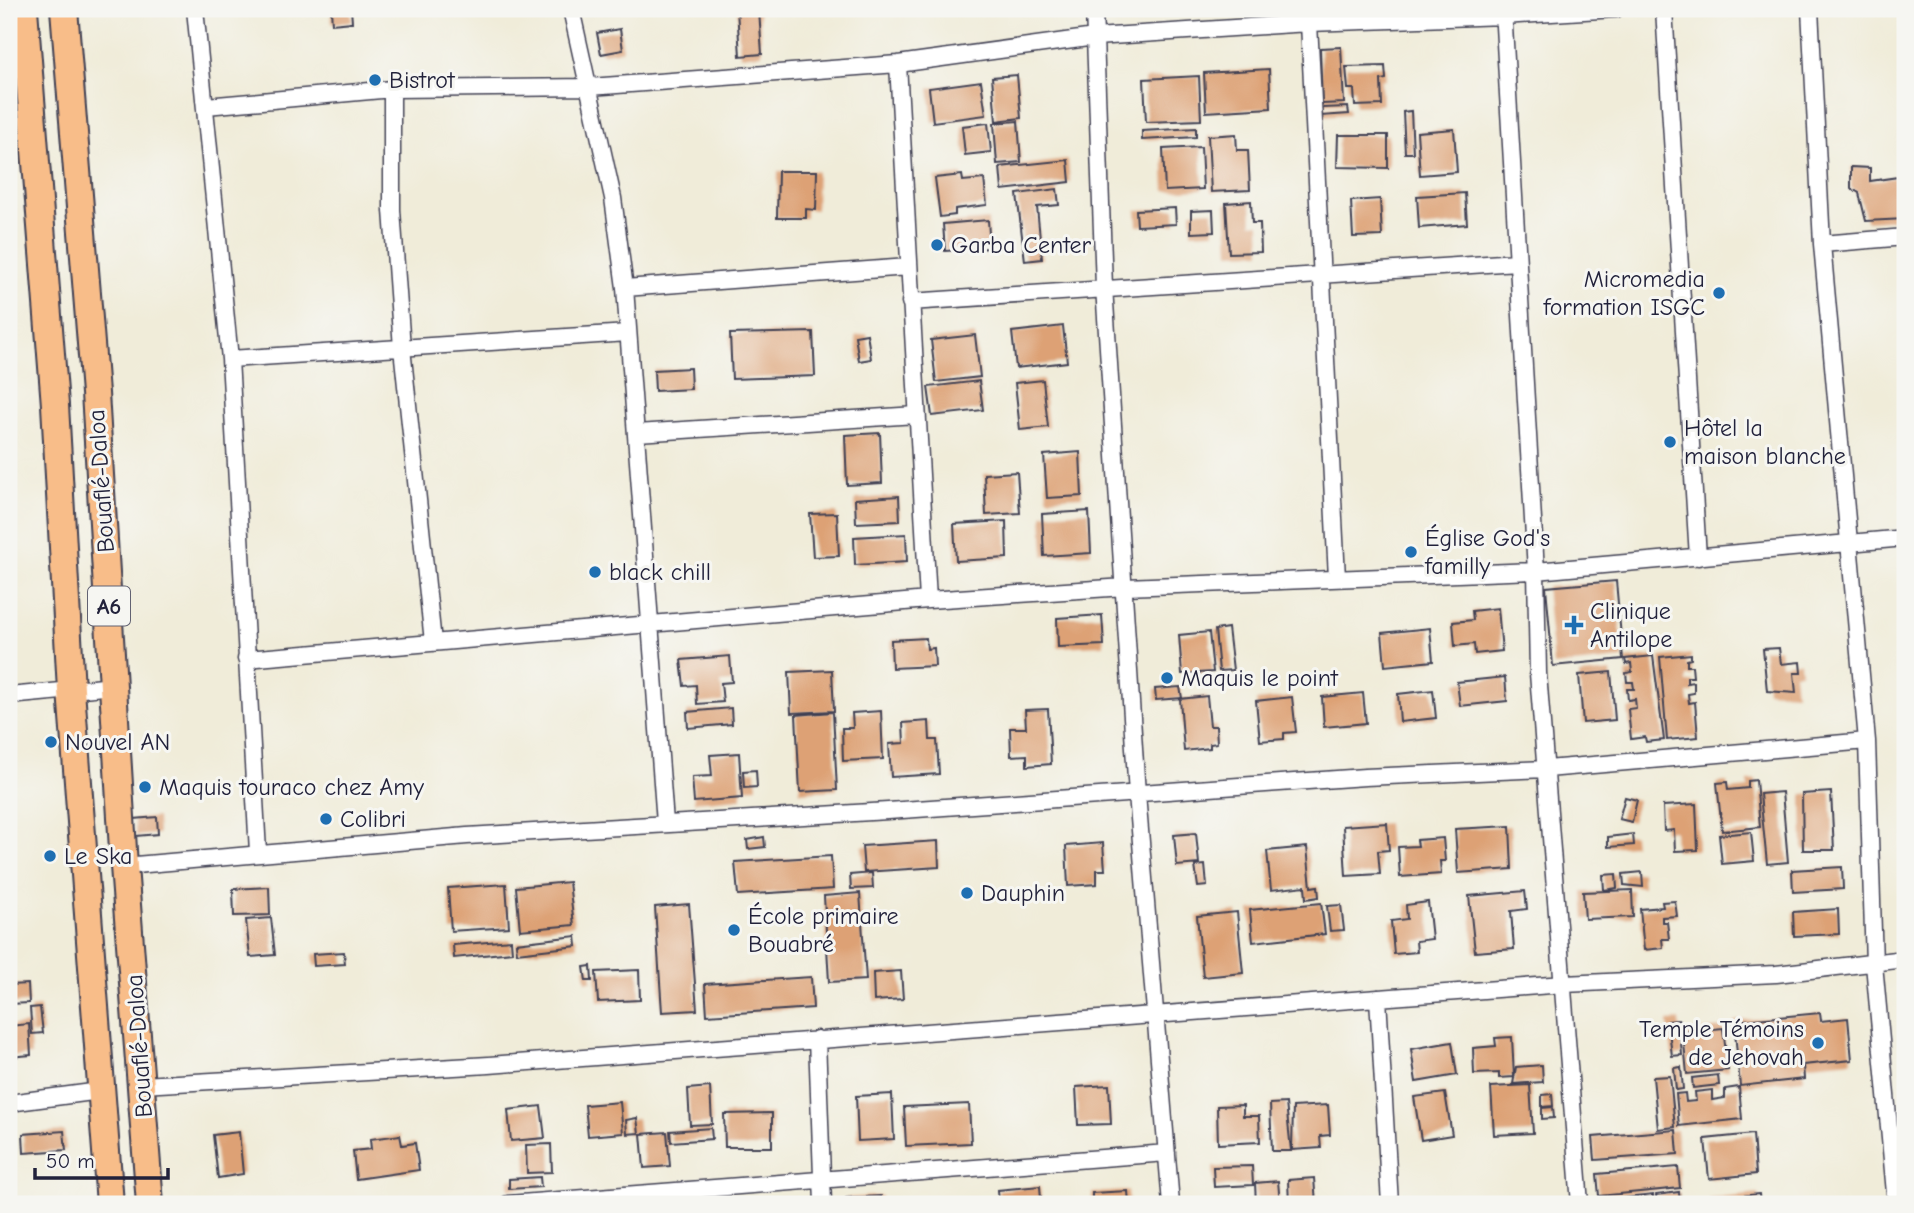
<svg xmlns="http://www.w3.org/2000/svg" width="1914" height="1213" font-family="'Comic Neue',sans-serif">
  <style>
    .building { fill: #dda175 }
    .lines { fill: none; stroke-linecap: round; stroke-linejoin: round }
    .minor-casing { stroke: #414053; stroke-width: 19 }
    .trunk-casing { stroke: #414053; stroke-width: 30 }
    .minor { stroke: #fff; stroke-width: 16 }
    .trunk { stroke: #f8bd89; stroke-width: 26 }
    .poi-dot { fill: #1f6fb2; stroke: #f6f6f2; stroke-width: 2.5 }
    .labels { text-anchor: middle; stroke-width: 6; stroke-linejoin: round; paint-order: stroke }
    .shield { fill: #f6f6f2; stroke: #626272; stroke-width: 2 }
    .shield-label { font-size: 23px; font-weight: bold; fill: #22223b }
    .poi-label { font-size: 24px; fill: #22223b; stroke: #f6f6f2; text-anchor: start }
    .street-label { font-size: 24px; fill: #22223b; stroke: #f6f6f2 }
  </style>
  <rect width="100%" height="100%" fill="#f6f6f2"/>
  <filter id="ink" filterUnits="userSpaceOnUse"><feTurbulence type="fractalNoise" baseFrequency=".0143" numOctaves="2"/><feDisplacementMap in="SourceGraphic" scale="14" xChannelSelector="R" yChannelSelector="G"/><feConvolveMatrix kernelMatrix="1 2 1 2 8 2 1 2 1" color-interpolation-filters="sRGB"/></filter>
  <filter id="wash" filterUnits="userSpaceOnUse"><feTurbulence type="fractalNoise" baseFrequency=".00686" numOctaves="4" result="noise"/><feDisplacementMap in="SourceGraphic" scale="28" xChannelSelector="R" yChannelSelector="G"/><feGaussianBlur stdDeviation="1.57" result="paint"/><feColorMatrix in="noise" values="0 0 0 0 0 0 0 0 0 0 0 0 0 0 0 0 0 1.4 0 .05"/><feComposite in="paint" operator="in"/></filter>
  <g filter="url(#wash)">
    <rect width="100%" height="100%" fill="#f0ecd9"/>
    <g id="blocks">
      <!-- building -->
      <path class="building" d="M331,9H351L352,22L332,24Z
        M737,9L759,10L762,54L740,56Z
        M620,29L623,50L601,54L597,33Z
        M1341,47L1344,103L1322,104L1320,48Z
        M1385,66L1386,79L1381,80L1382,105L1355,106L1354,89H1348L1346,67Z
        M1269,69L1271,108L1206,112L1204,73Z
        M1017,75L1021,118L996,121L992,77Z
        M1199,76L1201,120L1146,122L1144,79Z
        M981,81L986,115L933,122L929,88Z
        M1348,107L1349,114L1321,116V108Z
        M1411,111L1413,153H1405L1403,112Z
        M1018,121L1021,162L997,164L994,123Z
        M988,123L991,152L965,155L962,126Z
        M1196,128V137L1142,140V131Z
        M1454,129L1457,172L1420,175L1417,132Z
        M1236,134L1237,150H1248L1250,190L1211,192L1208,136Z
        M1338,135H1388V168L1337,167Z
        M1201,147L1203,189L1165,191L1163,149Z
        M1068,160L1070,182L1002,190L1000,167Z
        M1851,167L1870,168V181L1905,176V219L1866,221L1859,193L1851,188Z
        M778,171H817L816,210L806,209V218H777Z
        M962,175L963,181L984,179L987,205L955,209V215L940,217L935,178Z
        M1057,189L1059,205L1037,207L1042,259L1025,261L1017,194Z
        M1465,193L1467,224L1419,228L1417,196Z
        M1380,199L1382,236L1353,237L1351,201Z
        M1251,201L1252,223H1260L1261,252L1229,253L1226,203Z
        M1175,208L1176,224L1137,226L1136,210Z
        M1213,210L1214,232L1191,233V211Z
        M988,220L990,248L945,251L943,224Z
        M1063,326L1067,362L1016,368L1012,332Z
        M813,332L815,376L732,379L730,334Z
        M867,334L871,359L859,361L855,336Z
        M975,335L980,377L936,382L931,340Z
        M690,368L691,389L655,391L654,370Z
        M1043,380L1048,427L1020,430L1015,383Z
        M979,381L983,410L932,416L928,387Z
        M880,433L882,483L847,485L845,435Z
        M1080,452L1082,496L1047,498L1044,455Z
        M1017,472L1020,513L986,515L984,474Z
        M899,496L900,521L856,523L855,499Z
        M1089,511L1091,553L1044,556L1042,514Z
        M837,513L839,556L813,557L810,514Z
        M1006,521L1007,558L956,561L954,524Z
        M906,534L907,562L855,565L854,537Z
        M1616,581L1623,659L1553,666L1546,587Z
        M1498,608L1502,651L1475,654L1474,644L1455,646L1453,622L1473,620L1472,611Z
        M1102,615L1104,645L1058,647L1057,618Z
        M1228,628L1233,670L1219,671L1215,630Z
        M1430,628L1433,661L1385,666L1382,633Z
        M1209,632L1213,672L1182,674L1179,635Z
        M926,638L927,649L934,648L935,666L892,668L891,640Z
        M1779,648L1781,664L1800,662L1801,673H1794L1796,693L1767,691L1763,649Z
        M1691,654V659L1687,660V666H1692L1693,677H1687V683L1694,682V693L1688,694L1689,703L1695,702L1698,737L1667,740L1660,657Z
        M730,656L732,682L721,683L723,702L697,704L696,685L684,686L681,660Z
        M1653,656L1664,740L1646,742L1645,737L1631,739L1628,709L1636,708L1635,699L1628,700L1627,689H1634L1633,682H1627L1626,673L1632,672L1631,663L1626,664L1625,659Z
        M832,670L834,711L791,713L789,672Z
        M1611,672L1615,720L1583,723L1579,675Z
        M1505,677L1507,701L1460,706L1457,682Z
        M1180,687L1182,698L1156,700L1155,689Z
        M1433,690L1436,718L1400,722L1398,694Z
        M1363,693L1366,723L1324,727L1322,697Z
        M1207,696L1210,726H1216L1217,743L1210,744V748L1184,751L1180,699Z
        M1292,697L1296,732L1284,733V739L1260,741L1256,701Z
        M731,708L732,724L688,728L687,712Z
        M1048,709L1051,764L1027,766V755L1011,756L1010,728H1026L1025,710Z
        M881,711L883,759L843,761L842,728H853L852,713Z
        M833,712L837,790L800,792L796,715Z
        M929,721L930,740H937L939,774L891,777L889,744L904,743L903,723Z
        M739,753L742,798L694,802L692,777L712,776L710,755Z
        M756,770L757,787L744,788L743,771Z
        M1756,780L1760,827L1722,831L1717,783L1727,782L1728,790L1748,788V781Z
        M1782,792L1788,862L1767,864L1760,794Z
        M1831,792L1834,850H1803L1802,794Z
        M1625,797L1637,800L1632,822L1619,819Z
        M1696,804L1698,850L1675,851L1674,830L1664,831L1663,806Z
        M157,817L158,834L136,836L134,819Z
        M1387,823L1389,850L1378,851L1380,874L1346,876L1343,826Z
        M1510,826L1512,869L1458,873L1455,829Z
        M1751,832L1754,861L1722,864L1719,835Z
        M1196,833L1199,864L1177,866L1174,835Z
        M1633,834L1634,845L1608,847V837Z
        M764,837L765,847L748,849L747,840Z
        M1443,838L1445,861H1440L1441,874L1400,877L1398,847L1418,846L1417,840Z
        M938,841L939,867L864,872L862,846Z
        M1103,843L1105,870H1097V884L1068,886L1066,846Z
        M1307,847L1311,887L1318,886L1319,897L1306,899L1305,886L1271,890L1267,851Z
        M831,856L833,889L738,895L735,862Z
        M1205,865L1207,886L1198,887L1195,866Z
        M1842,867L1843,889L1793,892L1792,870Z
        M1642,872L1643,887L1624,885L1623,874Z
        M872,873L873,888L851,889L850,875Z
        M1616,874L1617,888L1604,890L1603,875Z
        M569,882L574,925L520,930L516,887Z
        M506,884L509,927L451,931L448,888Z
        M269,887L270,915L234,916L233,889Z
        M1632,890L1633,917L1585,919L1583,892Z
        M1525,891L1527,909L1511,911L1514,949L1475,952L1469,896Z
        M860,893L866,980L829,982L824,896Z
        M1675,901L1677,916L1662,917V922H1667L1669,939H1662L1663,948L1644,950L1640,909L1663,907L1662,902Z
        M1428,902L1432,939L1416,941L1417,952L1394,954L1391,921L1407,919L1406,905Z
        M1321,903L1325,934L1253,942L1250,910Z
        M689,904L697,1010L662,1012L655,907Z
        M1341,905L1344,930L1330,931L1327,906Z
        M1838,909L1839,934L1794,936L1793,912Z
        M1237,912L1243,973L1203,977L1197,916Z
        M271,918L275,955L250,957L246,920Z
        M576,936L577,946L517,953L516,943Z
        M511,940L512,952L454,958L453,945Z
        M344,952L345,964L314,966L313,954Z
        M591,966L592,981H586L584,967Z
        M639,970L640,1000L598,1002L596,972Z
        M901,971L903,999L874,1001L873,973Z
        M811,977L813,1008L707,1015L705,984Z
        M28,984L29,1003L9,1004V985Z
        M40,1007L43,1033L32,1034L30,1008Z
        M1820,1013L1821,1021L1848,1018L1852,1060L1803,1065L1804,1079L1740,1086L1734,1021Z
        M1679,1020L1682,1055L1672,1056L1668,1021Z
        M29,1024L31,1055L9,1057V1026Z
        M1723,1028L1728,1070L1687,1074L1683,1032Z
        M1512,1037L1514,1077L1499,1078V1073L1474,1074L1473,1048L1496,1046L1495,1038Z
        M1452,1042L1457,1075L1416,1082L1411,1049Z
        M1542,1065L1543,1082L1513,1084L1516,1067Z
        M1681,1067L1683,1089L1676,1090L1674,1068Z
        M1718,1075L1719,1085L1693,1088L1692,1078Z
        M1670,1076L1675,1127L1658,1129L1653,1077Z
        M1109,1085L1111,1124L1078,1125L1076,1087Z
        M1530,1085L1533,1133L1494,1135L1491,1087Z
        M710,1087L712,1124L690,1125L688,1089Z
        M1739,1087L1742,1119L1679,1126L1676,1094L1685,1093L1686,1102L1696,1101L1695,1092L1712,1090V1100L1725,1098V1089Z
        M1445,1093L1452,1135L1421,1140L1414,1097Z
        M892,1094L894,1139L858,1141L856,1096Z
        M1552,1094L1553,1106L1542,1107V1095Z
        M620,1102L623,1133L588,1136L585,1105Z
        M1286,1103L1291,1151H1272L1270,1104Z
        M969,1104L971,1143L906,1146L904,1107Z
        M1243,1105V1116H1259L1260,1142L1218,1144L1217,1106Z
        M1328,1105L1330,1135L1320,1136L1321,1148L1292,1150L1293,1107Z
        M541,1106L545,1138L511,1141L508,1110Z
        M1553,1107L1554,1118L1542,1119V1108Z
        M772,1113V1147H725L724,1114Z
        M637,1118L639,1133L627,1134L626,1120Z
        M711,1128L712,1139L671,1142L670,1131Z
        M1676,1130L1678,1154L1595,1160L1593,1137Z
        M64,1131L66,1150L24,1153L23,1134Z
        M239,1132L243,1174L218,1178L213,1135Z
        M667,1132L670,1166L644,1168L641,1134Z
        M1753,1134L1756,1174L1709,1179L1705,1139Z
        M400,1135L402,1145L415,1143L419,1170L356,1179L353,1151L371,1149L370,1139Z
        M551,1144L552,1172L527,1173L526,1145Z
        M1252,1166L1253,1185L1214,1187L1213,1167Z
        M1678,1167L1680,1188L1599,1196L1597,1174Z
        M540,1177L541,1187L509,1189V1179Z
        M1314,1178L1316,1204H1289L1288,1180Z
        M1278,1181L1280,1204H1256L1255,1183Z
        M1040,1186L1041,1199L1027,1200V1204H999L998,1190Z
        M1128,1191L1129,1204H1092V1193Z
        M1679,1192L1680,1204H1657L1656,1195Z
        M1759,1194L1760,1204H1710L1709,1199Z
        M1653,1195V1204H1597L1596,1201Z
        M881,1196L882,1204H846V1198Z"/>
    </g>
  </g>
  <g filter="url(#ink)">
    <use href="#blocks" fill-opacity="0" stroke="#414053" stroke-width="2"/>
    <g class="lines">
      <!-- minor casing -->
      <g class="minor-casing">
        <path id="minor" d="M195,9L230,359L258,852
          M571,9L613,198L625,288L665,823
          M1094,9L1104,287L1137,794L1171,1204
          M1503,9L1536,571L1538,673L1580,1204
          M1664,9L1698,557
          M1810,9L1822,244L1867,741L1874,964L1896,1204
          M1309,23L1337,578
          M898,64L928,600
          M392,89V210L402,348L433,642
          M206,106L392,89L590,87L898,64L1095,37L1309,23L1503,16L1616,9
          M1822,244L1905,237
          M625,288L908,267
          M910,302L1517,262
          M230,359L628,333
          M637,433L916,415
          M246,659L928,600L1125,587L1536,571L1905,538
          M9,696L114,686
          M124,866L467,836L888,811L1365,777L1547,769L1867,741
          M1378,998L1390,1204
          M817,1039L823,1204
          M142,1085L489,1065L1564,984L1776,974L1905,959
          M9,1103L100,1091
          M508,1204L1167,1153"/>
      </g>
      <!-- trunk casing -->
      <g class="trunk-casing">
        <path id="trunk" d="M24,9L55,405L71,690L110,1204
          M64,9L95,393L124,866L150,1204"/>
      </g>
      <!-- minor -->
      <use href="#minor" class="minor"/>
      <!-- trunk -->
      <use href="#trunk" class="trunk"/>
    </g>
  </g>
  <!-- markers -->
  <g class="poi-dot">
    <circle cx="375" cy="80" r="7"/>
    <circle cx="937" cy="245" r="7"/>
    <circle cx="1719" cy="293" r="7"/>
    <circle cx="1670" cy="442" r="7"/>
    <circle cx="1411" cy="552" r="7"/>
    <circle cx="595" cy="572" r="7"/>
    <path d="M1570.5 614.5h7v7h7v7h-7v7h-7v-7h-7v-7h7z"/>
    <circle cx="1167" cy="678" r="7"/>
    <circle cx="51" cy="742" r="7"/>
    <circle cx="145" cy="787" r="7"/>
    <circle cx="326" cy="819" r="7"/>
    <circle cx="50" cy="856" r="7"/>
    <circle cx="967" cy="893" r="7"/>
    <circle cx="734" cy="930" r="7"/>
    <circle cx="1818" cy="1043" r="7"/>
  </g>
  <g class="labels">
    <!-- shield labels -->
    <rect class="shield" x="88" y="586.5" width="42" height="39" rx="5"/>
    <g class="shield-label">
      <text x="109" y="614">A6</text>
    </g>
    <!-- poi labels -->
    <g class="poi-label">
      <text x="389" y="88">Bistrot</text>
      <text x="951" y="253">Garba Center</text>
      <text x="1705" y="287" text-anchor="end">Micromedia<tspan x="1705" dy="28">formation ISGC</tspan></text>
      <text x="1684" y="436">Hôtel la<tspan x="1684" dy="28">maison blanche</tspan></text>
      <text x="1425" y="546">Église God's<tspan x="1425" dy="28">familly</tspan></text>
      <text x="609" y="580">black chill</text>
      <text x="1590" y="619">Clinique<tspan x="1590" dy="28">Antilope</tspan></text>
      <text x="1181" y="686">Maquis le point</text>
      <text x="65" y="750">Nouvel AN</text>
      <text x="159" y="795">Maquis touraco chez Amy</text>
      <text x="340" y="827">Colibri</text>
      <text x="64" y="864">Le Ska</text>
      <text x="981" y="901">Dauphin</text>
      <text x="748" y="924">École primaire<tspan x="748" dy="28">Bouabré</tspan></text>
      <text x="1804" y="1037" text-anchor="end">Temple Témoins<tspan x="1804" dy="28">de Jehovah</tspan></text>
    </g>
    <!-- street labels -->
    <g class="street-label">
      <text transform="translate(101 481) rotate(-94)" y="8">Bouaflé-Daloa</text>
      <text transform="translate(139 1046) rotate(-94)" y="8">Bouaflé-Daloa</text>
    </g>
  </g>
  <!-- margin -->
  <rect width="1914" height="1213" fill="none" stroke="#f6f6f2" stroke-width="35"/>
  <!-- scale -->
  <path d="M35 1168v10h133v-10" fill="none" stroke="#22223b" stroke-width="3.5"/>
  <text x="46" y="1168" font-size="21" fill="#22223b" stroke="#f6f6f2" stroke-width="5" paint-order="stroke">50 m</text>
</svg>
